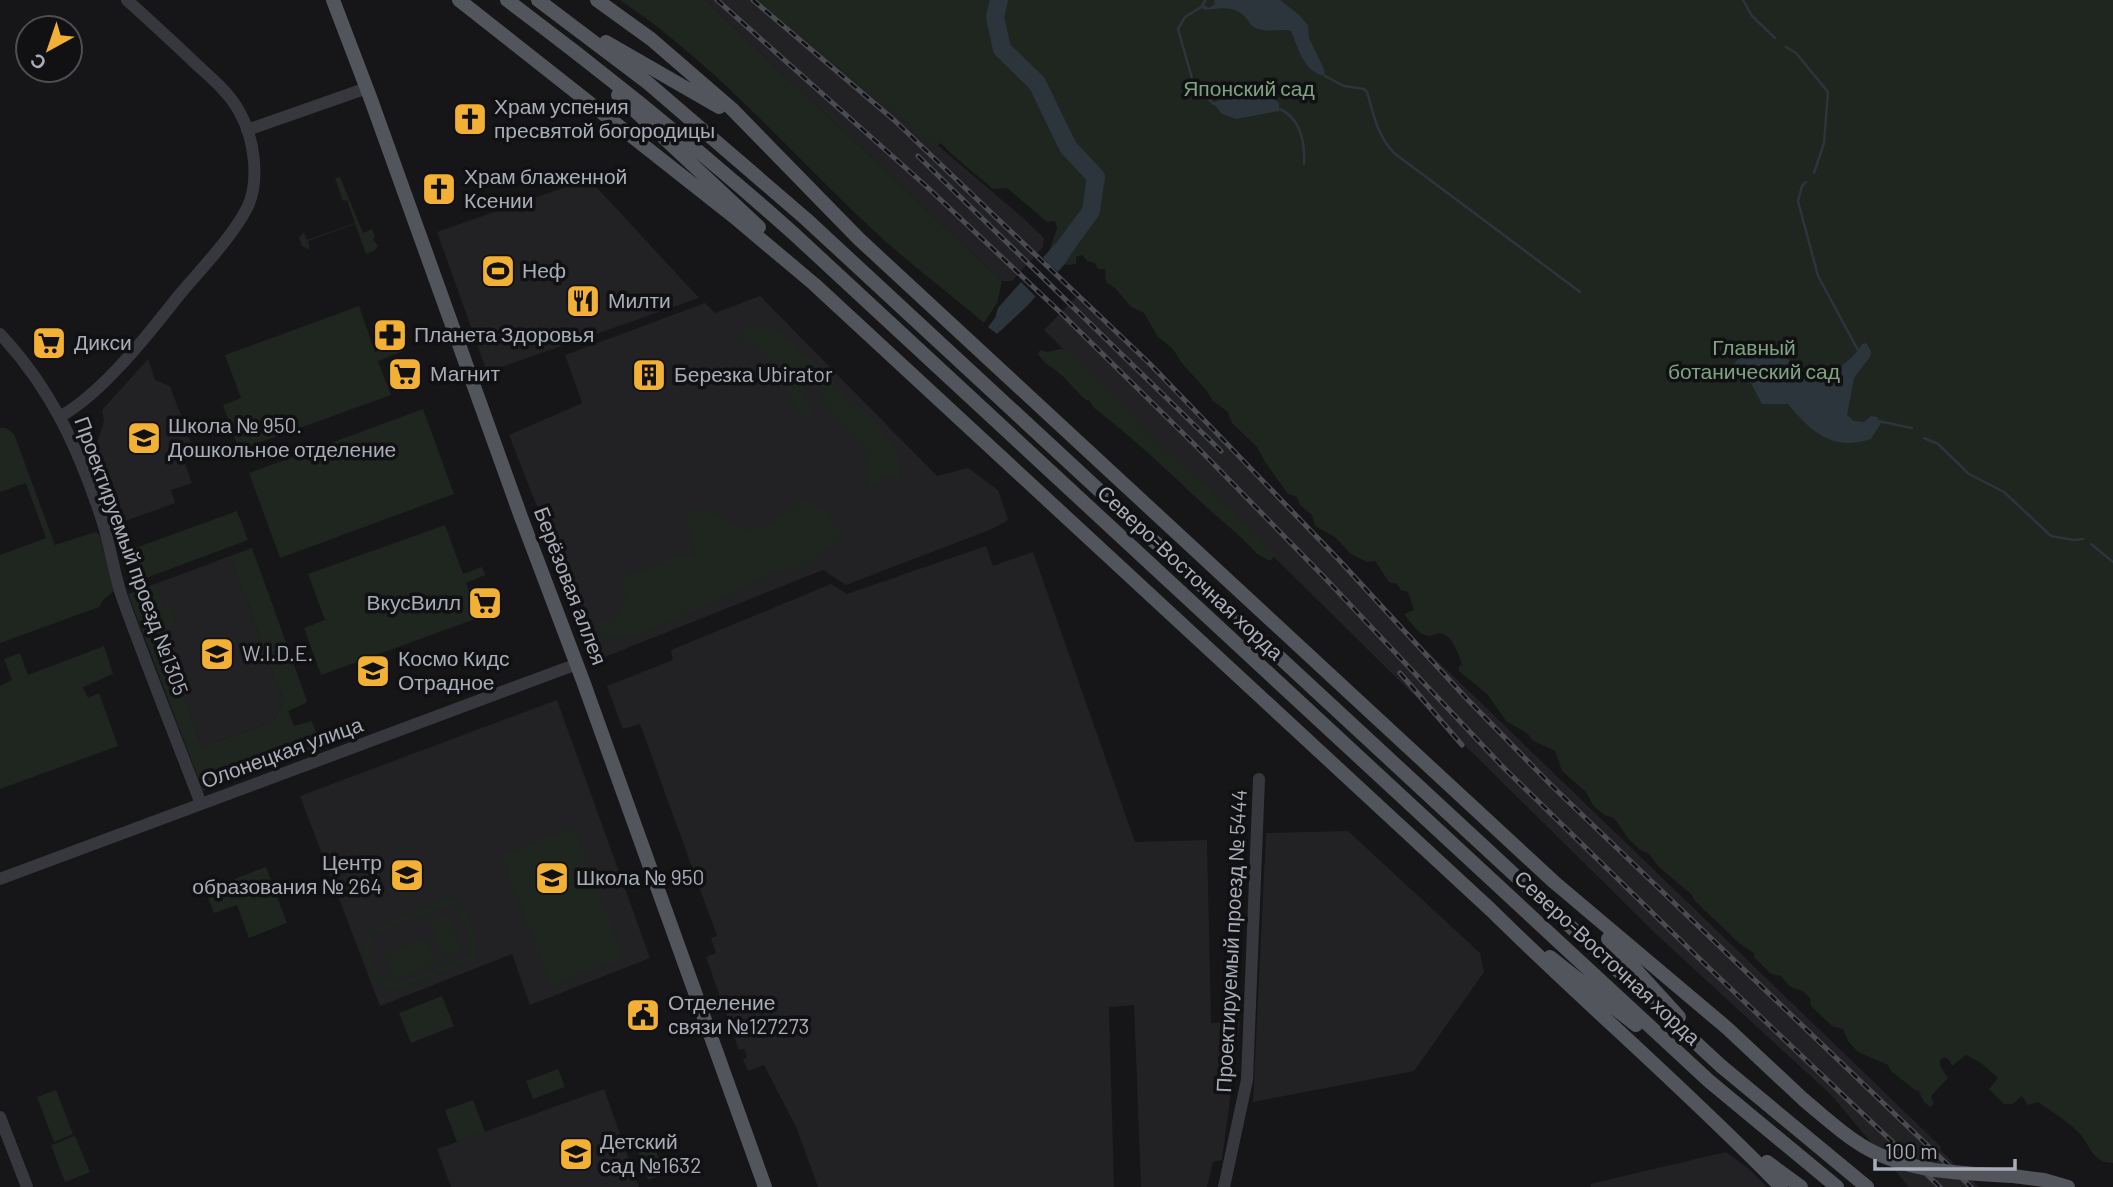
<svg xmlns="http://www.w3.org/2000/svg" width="2113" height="1187" font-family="Barlow,sans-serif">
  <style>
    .built { fill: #222225 }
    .green { fill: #1e261f; fill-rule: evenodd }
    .water { fill: #2c353c }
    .pier { fill: #161618 }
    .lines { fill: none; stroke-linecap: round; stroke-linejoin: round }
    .stream { stroke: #2c353c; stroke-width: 2.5 }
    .river { stroke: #2c353c; stroke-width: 18 }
    .minor { stroke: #37383d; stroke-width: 12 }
    .major { stroke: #53555c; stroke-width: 14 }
    .rail-casing { stroke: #4a4c52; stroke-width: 5 }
    .rail { stroke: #111113; stroke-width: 2.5; stroke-dasharray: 8; stroke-linecap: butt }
    .major-bridge { stroke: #53555c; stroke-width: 14 }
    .labels { text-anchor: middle; stroke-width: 7; stroke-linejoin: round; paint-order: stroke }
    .park-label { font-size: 21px; fill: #7fa381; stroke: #111113 }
    .poi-label { font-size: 21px; fill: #a8adb8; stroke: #111113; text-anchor: start }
    .street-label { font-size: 21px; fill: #a8adb8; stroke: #111113 }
  </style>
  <rect width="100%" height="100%" fill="#161618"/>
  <!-- built -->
  <path class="built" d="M705,0H767L1023,218L1044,238L1043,247L1012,281H1002Z
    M589,179L699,298L487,372L437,232Z
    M1079,294L1394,619L1936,1142L1941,1147L1940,1150L1979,1187H1909L1831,1095L1657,935L1044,330Z
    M760,296L937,476L968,468L998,490L1008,520L992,529L846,585L823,570L597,660L509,435L582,403L565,355L705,303L715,313Z
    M148,359L155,380L170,386L193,448L181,453L192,483L171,490L175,503L125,521L97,444L104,421L102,410Z
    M986,546L993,566L1033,552L1135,842L1207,840L1211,1023L1240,1021L1222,1160L1213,1162L1207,1187H1141L1134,1005L1109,1007L1114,1187H818L797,1129L764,1065L748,1071L743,1060L747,1057L744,1049L739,1050L706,957L716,953L711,938L717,936L640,724L623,729L607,686L673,660L671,650L831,584L847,594Z
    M231,558L283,701L274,721L202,747L160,631L176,618L164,609L155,585Z
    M557,700L650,958L530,1005L512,954L380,1006L300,796Z
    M1348,831L1480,953L1484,972L1414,1071L1253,1102L1266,833Z
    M604,1089L639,1187H451L437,1149Z
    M1726,1152L1749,1169L1767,1187H1591L1590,1184Z"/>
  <!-- green -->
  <path class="green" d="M620,0H705L1002,281L997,303L984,323C948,292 908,263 873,230C789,152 717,65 620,0Z
    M757,0H2113V1163C2093,1163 2091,1147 2080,1134C2069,1122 2052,1112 2038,1102L2028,1105L2022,1096L2013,1104H2004L1989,1089L1998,1078L1981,1063L1966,1055L1952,1066L1949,1060L1944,1057L1940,1060V1066L1948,1078L1931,1096L1934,1104L1930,1107L1924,1102L1918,1090L1916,1091L1891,1071L1888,1065L1858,1052L1848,1041L1843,1029L1832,1026L1811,1006L1810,998L1804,992L1789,986L1781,976L1771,974L1754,957V953L1740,944L1695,901L1692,895L1659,867L1649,854L1639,849L1628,838L1614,818L1604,815L1592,804L1587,793L1562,771L1555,751L1532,740L1528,734L1506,721L1487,694L1459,671V666L1462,665C1459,654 1452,635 1440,633C1436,633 1433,636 1429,636C1419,636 1409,620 1404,614L1414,610L1408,592L1401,590L1397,584L1389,582L1375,561L1367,562L1351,554L1335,537L1315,526L1312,515L1300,505L1297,497L1288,494L1265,462L1257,447L1232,423L1228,412L1213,401L1207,391L1181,362L1173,349L1158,337L1144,313L1131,307L1115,288L1106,282L1105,269H1098L1095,263L1087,261L1082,255L1076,257V264L1066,265L1049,251L1057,228L1055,221L1047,222L1007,188L992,189C975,172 956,160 941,143L936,147Z
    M340,177L363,233L372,229L375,237L373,239L378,246L374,251L366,254L355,224L308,241L310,250L302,246L299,238L304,232L307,240L355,223L347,200L343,201L335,178Z
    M359,306L375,352L400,344L403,351L378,361L391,395L239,450L223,405L241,398L225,355Z
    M751,325L776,327L802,352L819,364L850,400L868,411L896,450L902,469L897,482L891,475H886L872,490L866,491C872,439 860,444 829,410C825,406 824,400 821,395C817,389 811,384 806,379L802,382L812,413L809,417H804C790,405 786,386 782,368L770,362L754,344L744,343L737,337L743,329Z
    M1061,349L1066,350L1163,447L1217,495L1274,555L1272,560H1268L1257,554C1241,535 1220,520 1202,503C1167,470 1132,437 1093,407L1089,400H1086C1076,392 1070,382 1060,374C1052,367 1044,364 1038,354L1040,350L1047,352Z
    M423,409L454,494L280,558L249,473Z
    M0,428H6L14,434L55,545L96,532L100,536L114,591L104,599L99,607L0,643V555L46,538L26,483L0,492Z
    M802,500C822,501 834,524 845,539L822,550L809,566L769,575L644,634L625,639L604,637L597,624C619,614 633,609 621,581C637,565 656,573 673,555L693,554C696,540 685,529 688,512C711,501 724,527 744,529C766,532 786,512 802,500Z
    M237,511L248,540L138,581L127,551Z
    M445,525L463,574L482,567L485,575L466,583L478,618L321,675L304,628L325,620L308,574Z
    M252,548L307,701L304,704L288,711L294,726L312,721L319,742L312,751L203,791L128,594ZM231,558L283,701L274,721L202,747L160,631L175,625L173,620L176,618L172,606L164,608L156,585Z
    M104,646L113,674L83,687L88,698L99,693L118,746L0,789V686L12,680L4,659L20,653L28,675Z
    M574,827L624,958L551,986L501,855Z
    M266,867L287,923L249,938L237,905L214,913L205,890Z
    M452,897C469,911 480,937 476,959L395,991C370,981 355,953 371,929ZM450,905C464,915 475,939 470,956L395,984C374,978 361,952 376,933Z
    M448,914L462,950L443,957L429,921Z
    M426,938L436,964L393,980L383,955Z
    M442,996L454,1026L411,1043L399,1013Z
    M558,1069L565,1087L533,1099L526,1081Z
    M56,1090L73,1134L54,1142L37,1097Z
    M473,1100L485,1132L457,1142L445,1110Z
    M650,1134L664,1174L648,1180L633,1139Z
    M75,1136L90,1172L65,1182L51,1145Z"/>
  <!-- water -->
  <path class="water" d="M1204,0H1207L1204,5L1209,8L1215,4L1214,0H1280L1298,14L1308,25L1309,38L1324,69L1325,76C1303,72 1298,47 1291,31C1279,28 1270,33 1258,29C1250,26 1251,24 1246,18C1234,4 1218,9 1204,10L1201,5Z
    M1262,94L1272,97L1279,103V111L1236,119L1222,114L1214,104L1215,101Z
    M1064,234L1077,245L1064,265L1027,306L997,334L988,327L995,318L998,308Z
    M1866,343L1871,351L1870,357L1854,378L1847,415L1854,421L1864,422L1871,416L1877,417L1881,423L1871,439C1833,451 1813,434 1788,404H1762L1751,383L1730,370C1741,347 1770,347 1789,360C1793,363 1796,369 1800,373C1806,377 1814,380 1821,383C1834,369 1852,362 1862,344Z"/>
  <!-- pier -->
  <path class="pier" d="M1041,256L1060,274L1038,299L1019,280Z"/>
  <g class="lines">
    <!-- stream -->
    <path class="stream" d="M1743,0L1752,16L1775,38
      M1201,7L1185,17L1178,29L1193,82L1200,92L1214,104
      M1786,47L1796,53L1828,92L1824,143L1814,173
      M1325,76L1344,86L1364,89L1367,92C1374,116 1377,135 1394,153L1580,292
      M1280,109C1301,119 1305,143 1304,164
      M1806,182L1802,186L1798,201L1818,276L1859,352
      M1878,421L1912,428
      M1924,438L1938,444L1969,474L2004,492L2051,536L2074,540L2083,539
      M2091,544L2113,562"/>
    <!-- river -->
    <path class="river" d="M999,0L995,17L1002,49L1037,83L1068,147L1096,177L1091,211L1056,259"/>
    <!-- minor -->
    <path class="minor" d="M247,130L367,88
      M0,334C52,389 80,452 103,523C111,549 114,575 123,600C148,669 175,736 201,804
      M61,416C102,393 147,336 176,299C198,272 233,237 248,206C260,179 254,138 240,113C230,93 210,77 194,62C172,41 150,21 127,0
      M0,879L577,664
      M0,1117L27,1187
      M1224,1187L1247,1080L1259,779"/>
    <!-- major -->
    <path class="major" d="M333,0L370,97L521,517L583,681L765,1187
      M459,0L733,216L814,284L1491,910C1586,1004 1688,1091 1781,1187
      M507,0C606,74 701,151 793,233L1709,1081L1837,1187
      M538,0L648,83L806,219L1721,1066L1867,1187
      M597,0L651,39L732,109L859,239L1554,882L1727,1028L1804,1100
      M606,42L719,107
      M618,95L759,227
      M1608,939L1679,1017
      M1550,957L1636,1025
      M1767,1162L1801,1187
      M2013,1176L2044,1180L2068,1187"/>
    <!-- rail casing -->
    <g class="rail-casing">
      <path id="rail" d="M717,0L926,186L1060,312L1197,447L1324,577L1503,767L1710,969L1940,1187
        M753,0L894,120L1150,364L1339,560L1466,698L1551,785L1971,1187
        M918,156L1221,451
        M1400,673L1462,745"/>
    </g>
    <!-- rail -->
    <use href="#rail" class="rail"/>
    <!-- major-bridge -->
    <path class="major-bridge" d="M1804,1100C1821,1114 1837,1129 1855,1141C1901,1173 1959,1173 2013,1176"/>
  </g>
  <!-- icons -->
  <defs>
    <g id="church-square" transform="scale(1.75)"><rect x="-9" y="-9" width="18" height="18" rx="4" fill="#f2b134" stroke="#111113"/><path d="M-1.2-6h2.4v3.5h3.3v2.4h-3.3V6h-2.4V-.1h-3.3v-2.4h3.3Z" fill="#111"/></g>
    <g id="stadium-square" transform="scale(1.75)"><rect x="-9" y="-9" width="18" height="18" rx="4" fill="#f2b134" stroke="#111113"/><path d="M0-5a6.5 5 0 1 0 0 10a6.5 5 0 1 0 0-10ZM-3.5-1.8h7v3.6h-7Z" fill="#111"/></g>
    <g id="restaurant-square" transform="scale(1.75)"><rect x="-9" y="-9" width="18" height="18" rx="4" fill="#f2b134" stroke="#111113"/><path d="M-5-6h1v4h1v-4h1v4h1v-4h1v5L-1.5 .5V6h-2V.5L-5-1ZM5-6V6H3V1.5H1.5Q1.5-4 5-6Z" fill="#111"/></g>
    <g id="pharmacy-square" transform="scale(1.75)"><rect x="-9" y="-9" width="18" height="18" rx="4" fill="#f2b134" stroke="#111113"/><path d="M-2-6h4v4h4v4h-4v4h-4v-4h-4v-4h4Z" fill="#111"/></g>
    <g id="supermarket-square" transform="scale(1.75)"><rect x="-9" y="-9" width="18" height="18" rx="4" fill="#f2b134" stroke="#111113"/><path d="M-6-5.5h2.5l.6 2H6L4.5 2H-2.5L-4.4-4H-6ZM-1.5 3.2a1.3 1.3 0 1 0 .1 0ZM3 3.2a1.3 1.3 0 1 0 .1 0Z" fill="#111"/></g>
    <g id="building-square" transform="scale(1.75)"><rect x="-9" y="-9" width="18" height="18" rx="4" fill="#f2b134" stroke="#111113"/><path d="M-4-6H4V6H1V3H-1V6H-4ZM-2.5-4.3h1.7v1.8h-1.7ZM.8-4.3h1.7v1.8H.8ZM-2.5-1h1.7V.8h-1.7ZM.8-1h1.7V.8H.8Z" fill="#111"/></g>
    <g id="school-square" transform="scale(1.75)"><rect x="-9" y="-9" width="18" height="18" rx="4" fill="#f2b134" stroke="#111113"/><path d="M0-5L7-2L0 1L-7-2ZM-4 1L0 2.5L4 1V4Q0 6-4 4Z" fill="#111"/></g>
    <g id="civic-square" transform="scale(1.75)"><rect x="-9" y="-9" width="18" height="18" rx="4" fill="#f2b134" stroke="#111113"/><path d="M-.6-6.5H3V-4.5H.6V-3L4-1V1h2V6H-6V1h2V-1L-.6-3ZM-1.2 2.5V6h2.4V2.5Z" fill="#111"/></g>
  </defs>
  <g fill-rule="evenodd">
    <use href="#church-square" x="470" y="119"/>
    <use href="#church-square" x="439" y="189"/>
    <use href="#stadium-square" x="498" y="271"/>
    <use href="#restaurant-square" x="583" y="301"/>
    <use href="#pharmacy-square" x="390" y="335"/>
    <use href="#supermarket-square" x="49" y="343"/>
    <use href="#supermarket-square" x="405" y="374"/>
    <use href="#building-square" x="649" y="375"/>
    <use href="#school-square" x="144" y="438"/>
    <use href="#supermarket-square" x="485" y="603"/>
    <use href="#school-square" x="217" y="654"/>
    <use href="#school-square" x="373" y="671"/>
    <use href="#school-square" x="407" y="875"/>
    <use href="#school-square" x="552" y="878"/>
    <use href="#civic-square" x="643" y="1015"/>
    <use href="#school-square" x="576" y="1154"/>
  </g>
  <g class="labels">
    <!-- park labels -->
    <g class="park-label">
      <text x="1249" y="96">Японский сад</text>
      <text x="1754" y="355">Главный<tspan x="1754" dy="24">ботанический сад</tspan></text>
    </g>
    <!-- poi labels -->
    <g class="poi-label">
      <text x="494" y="114">Храм успения<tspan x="494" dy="24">пресвятой богородицы</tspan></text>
      <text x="464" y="184">Храм блаженной<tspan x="464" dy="24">Ксении</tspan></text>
      <text x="522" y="278">Неф</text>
      <text x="608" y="308">Милти</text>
      <text x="414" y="342">Планета Здоровья</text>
      <text x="74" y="350">Дикси</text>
      <text x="430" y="381">Магнит</text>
      <text x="674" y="382">Березка Ubirator</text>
      <text x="168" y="433">Школа № 950.<tspan x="168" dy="24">Дошкольное отделение</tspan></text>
      <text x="461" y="610" text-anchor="end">ВкусВилл</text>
      <text x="242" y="661">W.I.D.E.</text>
      <text x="398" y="666">Космо Кидс<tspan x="398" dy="24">Отрадное</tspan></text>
      <text x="382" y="870" text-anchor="end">Центр<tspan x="382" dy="24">образования № 264</tspan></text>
      <text x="576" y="885">Школа № 950</text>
      <text x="668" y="1010">Отделение<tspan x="668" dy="24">связи №127273</tspan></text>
      <text x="600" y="1149">Детский<tspan x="600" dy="24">сад №1632</tspan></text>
    </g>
    <!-- street labels -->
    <g class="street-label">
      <text transform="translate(131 556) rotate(70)" y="7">Проектируемый проезд №1305</text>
      <text transform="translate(1190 573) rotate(43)" y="7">Северо-Восточная хорда</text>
      <text transform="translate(570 586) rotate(69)" y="7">Берёзовая аллея</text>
      <text transform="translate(282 753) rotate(-20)" y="7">Олонецкая улица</text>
      <text transform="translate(1232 941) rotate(-87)" y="7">Проектируемый проезд № 5444</text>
      <text transform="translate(1607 958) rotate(43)" y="7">Северо-Восточная хорда</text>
    </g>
  </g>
  <!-- north arrow -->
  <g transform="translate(49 49) rotate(220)"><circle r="33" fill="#111113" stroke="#4d4f55" stroke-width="2"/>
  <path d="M0-5L12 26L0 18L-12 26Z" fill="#f2b134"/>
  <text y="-10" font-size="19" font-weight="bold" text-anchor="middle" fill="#a8adb8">С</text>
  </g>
  <!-- scale -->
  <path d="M1875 1159v10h140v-10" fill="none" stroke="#a8adb8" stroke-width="3.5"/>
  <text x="1885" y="1159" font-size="21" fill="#a8adb8" stroke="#111113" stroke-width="5" paint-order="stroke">100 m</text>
</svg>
